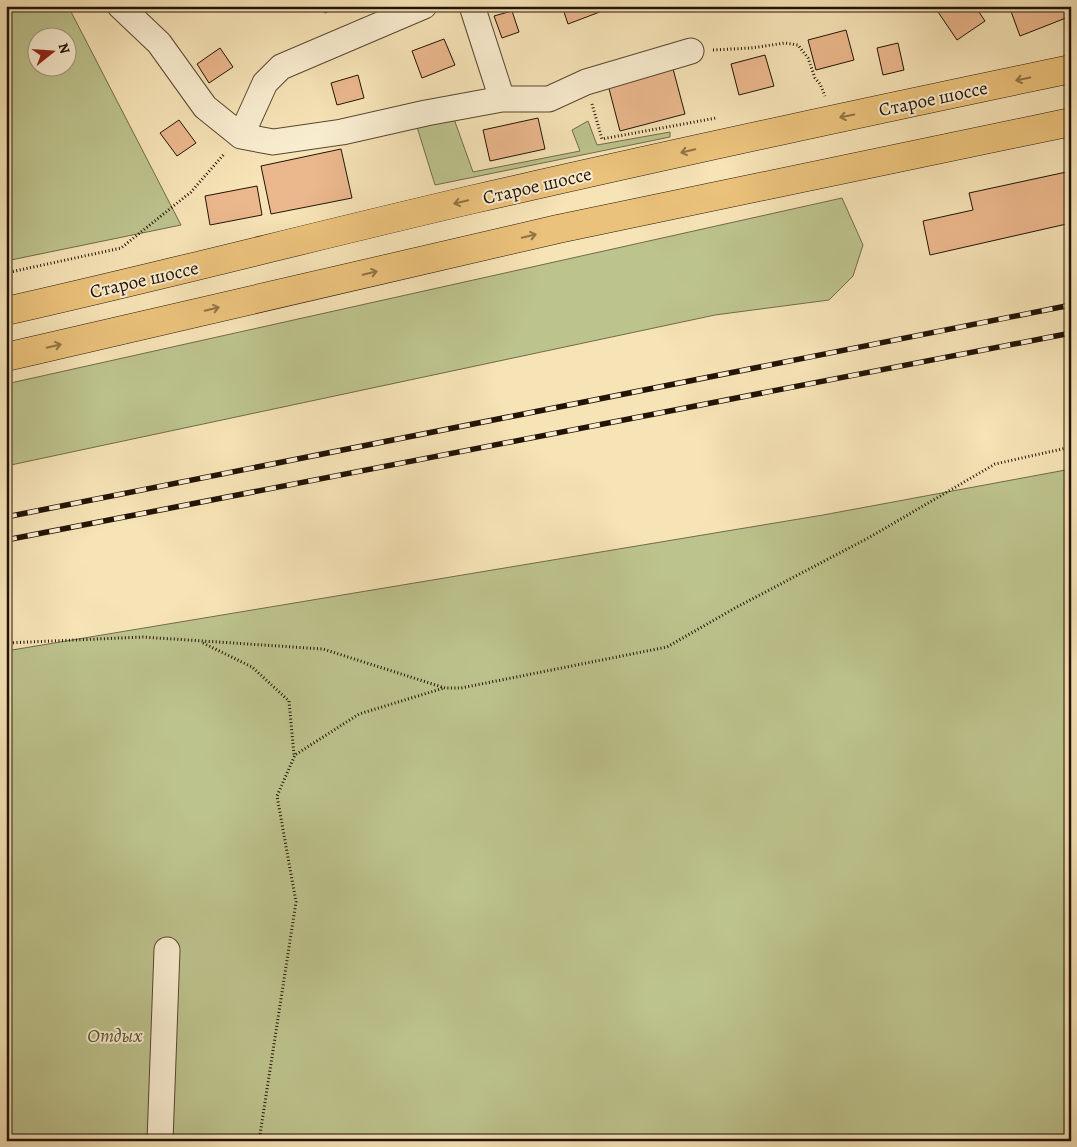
<svg xmlns="http://www.w3.org/2000/svg" width="1077" height="1147" font-family="Alegreya,serif">
  <style>
    .green { fill: #bdc38d; stroke: #706b4a; fill-rule: evenodd }
    .building { fill: #ebb88d; stroke: #221306 }
    .lines { fill: none; stroke-linecap: round; stroke-linejoin: round }
    .minor-casing { stroke: #574732; stroke-width: 27 }
    .highway-casing { stroke: #221306; stroke-width: 29 }
    .path { stroke: #221306; stroke-width: 3; stroke-dasharray: 1 2.5; stroke-linecap: butt }
    .minor { stroke: #f9edd0; stroke-width: 25 }
    .highway { stroke: #ebc27b; stroke-width: 28 }
    .rail-casing { stroke: #221306; stroke-width: 5.5 }
    .rail { stroke: #f9edd0; stroke-width: 4; stroke-dasharray: 11; stroke-linecap: butt }
    .oneway { stroke: #917346 }
    .labels { text-anchor: middle; stroke-width: 4; stroke-linejoin: round; paint-order: stroke }
    .street-label { font-size: 19px; fill: #221306; stroke: #f9edd0 }
    .park-label { font-size: 19px; font-style: italic; fill: #585135; stroke: #f9edd0 }
  </style>
  <rect width="100%" height="100%" fill="#f6e3b6"/>
  <filter id="stains"><feTurbulence type="fractalNoise" baseFrequency=".004" numOctaves="4"/><feColorMatrix values="0 0 0 0 .2 0 0 0 0 .09 0 0 0 0 .02 0 0 0 .5 -.17"/></filter>
  <radialGradient id="worn" r=".72"><stop offset=".6" stop-color="#630" stop-opacity="0"/><stop offset="1" stop-color="#630" stop-opacity=".3"/></radialGradient>
  <!-- green -->
  <path class="green" d="M6,6H68L181,225L6,261ZM38,38H68V68H38Z
    M454,119L473,172L580,151L572,130L588,121L597,145L670,132V137L435,185L417,127Z
    M842,198L863,245L853,276L829,300L715,315L6,466V384Z
    M1071,469V1141H6V651L823,515Z"/>
  <!-- building -->
  <path class="building" d="M321,6H340L325,13Z
    M562,6H603L605,10L568,24Z
    M934,6H975L985,21L957,40Z
    M1009,6H1071V16L1020,36Z
    M512,11L519,32L502,38L494,16Z
    M846,30L854,60L816,70L808,40Z
    M444,39L455,65L422,78L412,51Z
    M898,43L904,70L883,75L877,48Z
    M220,48L233,67L209,83L197,64Z
    M765,55L774,86L739,95L731,64Z
    M672,65L685,114L620,131L607,81Z
    M358,75L364,98L337,105L331,83Z
    M538,118L545,149L490,161L483,130Z
    M179,120L196,143L177,156L160,133Z
    M341,149L352,198L271,214L261,166Z
    M1071,171V223L930,255L923,221L973,210L969,193Z
    M257,186L262,215L210,225L205,196Z"/>
  <g class="lines">
    <!-- minor casing -->
    <g class="minor-casing">
      <path id="minor" d="M120,6L159,43L205,107L241,136L273,142L342,132L426,113L502,99H549L586,82L691,51
        M472,6L502,99
        M241,136L265,83L281,67L424,6
        M160,1141L167,950"/>
    </g>
    <!-- highway casing -->
    <g class="highway-casing">
      <path id="highway" d="M6,311C162,276 315,236 470,200C670,154 870,111 1071,69
        M6,357L558,229L1071,122"/>
    </g>
    <!-- path -->
    <path class="path" d="M713,50L751,48L785,43L798,45L808,58L815,78L820,84L825,96
      M592,104L602,139L716,118
      M6,273L121,248L191,192L225,153
      M6,643L143,637L323,649L445,688H461L667,647L735,608L870,537L995,464L1071,447
      M203,643L252,667L289,701L294,755
      M259,1141L296,902L277,796L295,755L359,714L444,688"/>
    <!-- minor -->
    <use href="#minor" class="minor"/>
    <!-- highway -->
    <use href="#highway" class="highway"/>
    <!-- rail casing -->
    <g class="rail-casing">
      <path id="rail" d="M6,517L1071,305
        M6,540L1071,333"/>
    </g>
    <!-- rail -->
    <use href="#rail" class="rail"/>
  </g>
  <!-- one-way arrows -->
  <defs><path id="oneway-shaft" d="M-6 0H5M1.5-3L5.5 0L1.5 3" fill="none" stroke-width="1.6" stroke-linecap="round" stroke-linejoin="round" transform="scale(1.25)"/></defs>
  <g class="oneway">
    <use href="#oneway-shaft" transform="translate(1023 79) rotate(168)"/>
    <use href="#oneway-shaft" transform="translate(847 116) rotate(168)"/>
    <use href="#oneway-shaft" transform="translate(688 151) rotate(167)"/>
    <use href="#oneway-shaft" transform="translate(461 202) rotate(166)"/>
    <use href="#oneway-shaft" transform="translate(529 236) rotate(-13)"/>
    <use href="#oneway-shaft" transform="translate(370 273) rotate(-13)"/>
    <use href="#oneway-shaft" transform="translate(212 309) rotate(-13)"/>
    <use href="#oneway-shaft" transform="translate(54 346) rotate(-13)"/>
  </g>
  <g class="labels">
    <!-- street labels -->
    <g class="street-label">
      <text transform="translate(933 98) rotate(-12)" y="7">Старое шоссе</text>
      <text transform="translate(537 185) rotate(-13)" y="7">Старое шоссе</text>
      <text transform="translate(144 279) rotate(-13)" y="7">Старое шоссе</text>
    </g>
    <!-- park labels -->
    <g class="park-label">
      <text x="115" y="1042">Отдых</text>
    </g>
  </g>
  <!-- margin -->
  <rect width="1077" height="1147" fill="none" stroke="#f6e3b6" stroke-width="25"/>
  <rect x="8" y="8" width="1062" height="1132" fill="none" stroke="#221306" stroke-width="2.5"/>
  <rect x="12" y="12" width="1052" height="1122" fill="none" stroke="#221306"/>
  <!-- north arrow -->
  <g transform="translate(52 52) rotate(73)"><circle r="24" fill="#f9edd0" stroke="#a3967f"/>
  <path d="M0-4L9 19L0 12L-9 19Z" fill="#8f2418"/>
  <text y="-8" font-size="14" font-weight="bold" text-anchor="middle" fill="#221306">N</text>
  </g>
  <rect width="100%" height="100%" filter="url(#stains)"/>
  <rect width="100%" height="100%" fill="url(#worn)"/>
</svg>
